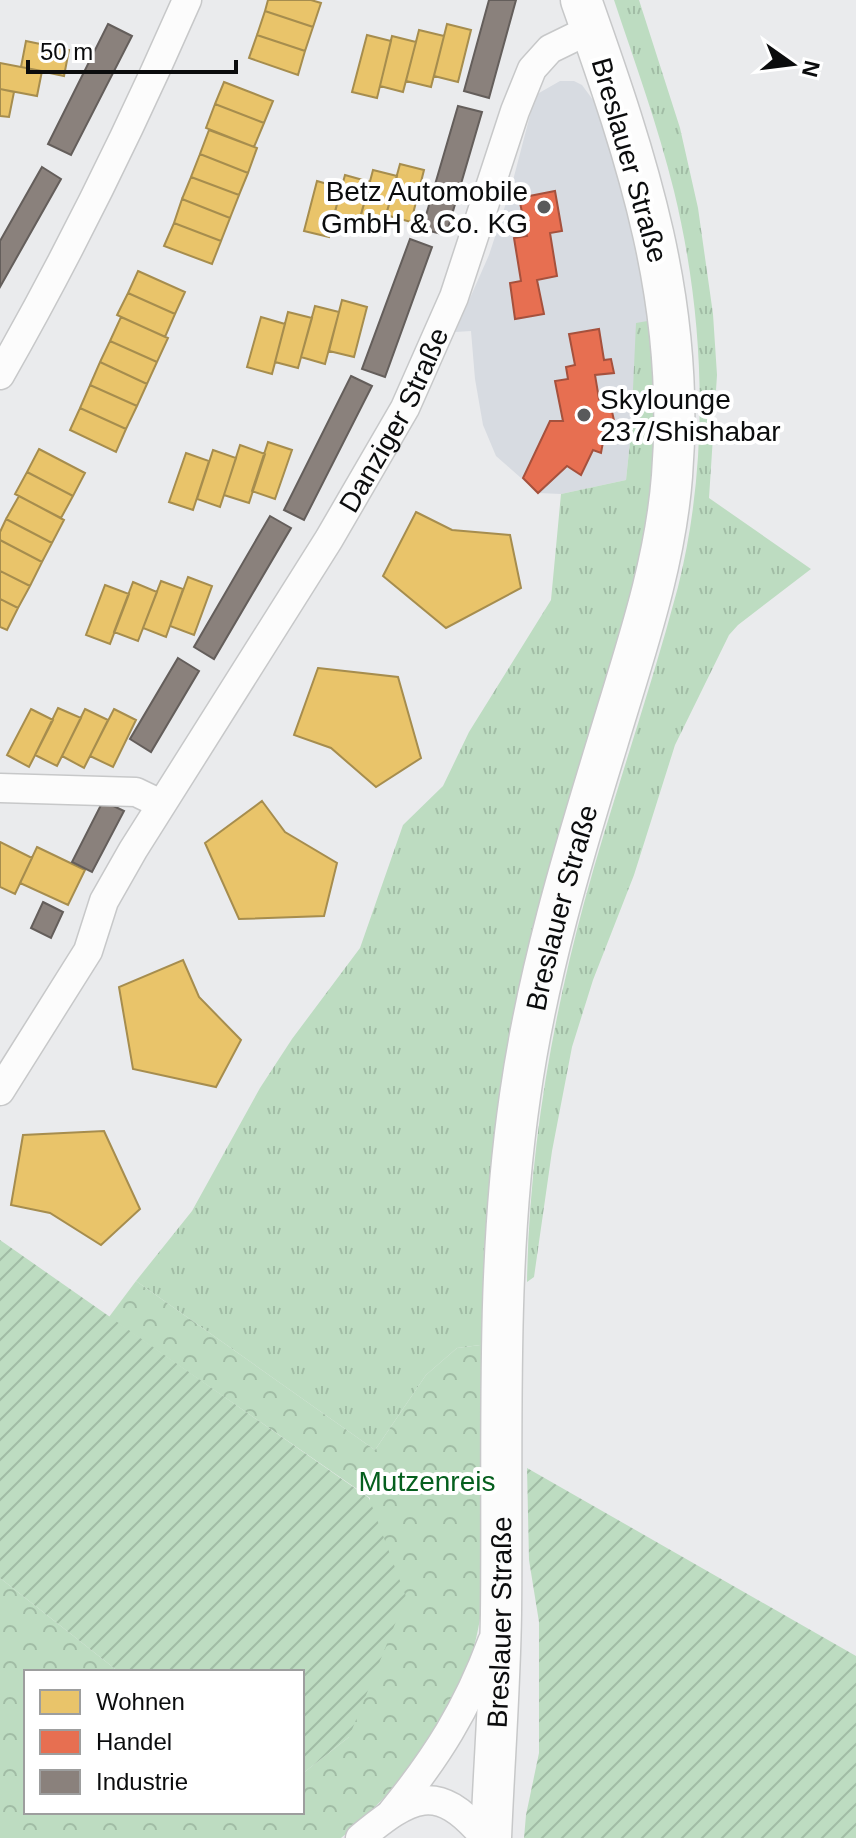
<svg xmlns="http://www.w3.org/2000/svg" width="856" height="1838" font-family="Arial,sans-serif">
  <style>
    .built { fill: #d7dbe1 }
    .grass { fill: url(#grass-tufts) }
    .forest { fill: url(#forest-crowns) }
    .garden { fill: url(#garden-furrows) }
    .homes { fill: #e9c46a; stroke: #a68d4e; stroke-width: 2 }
    .shops { fill: #e76f51; stroke: #a5513d; stroke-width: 2 }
    .industry { fill: #8a817c; stroke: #645e5b; stroke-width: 2 }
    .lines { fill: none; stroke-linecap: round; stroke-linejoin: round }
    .street-casing { stroke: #c7c8c9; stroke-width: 31 }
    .secondary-casing { stroke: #c7c8c9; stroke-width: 43 }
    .street { stroke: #fcfcfc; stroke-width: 28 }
    .secondary { stroke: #fcfcfc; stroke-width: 40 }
    .poi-dot { fill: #595a5b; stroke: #fff; stroke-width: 3 }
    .labels { text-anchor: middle; stroke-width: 8; stroke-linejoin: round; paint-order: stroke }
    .street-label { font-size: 28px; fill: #0b0c0d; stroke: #fff }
    .poi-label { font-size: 28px; fill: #0b0c0d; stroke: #fff; text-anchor: end }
    .park-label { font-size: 28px; fill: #055f1e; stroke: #fff }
  </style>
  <defs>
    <pattern id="grass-tufts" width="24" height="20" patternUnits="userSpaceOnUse" patternTransform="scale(2)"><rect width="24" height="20" fill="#bddcc1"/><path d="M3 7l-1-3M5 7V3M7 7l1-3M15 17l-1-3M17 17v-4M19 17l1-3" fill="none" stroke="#a1bca5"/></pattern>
    <pattern id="forest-crowns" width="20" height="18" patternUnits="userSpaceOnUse" patternTransform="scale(2)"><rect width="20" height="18" fill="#bddcc1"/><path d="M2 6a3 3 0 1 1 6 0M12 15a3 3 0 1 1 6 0" fill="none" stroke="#a1bca5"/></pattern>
    <pattern id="garden-furrows" width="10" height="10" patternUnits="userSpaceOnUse" patternTransform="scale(2)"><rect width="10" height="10" fill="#bddcc1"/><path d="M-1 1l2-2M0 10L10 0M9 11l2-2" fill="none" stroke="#a1bca5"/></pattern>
  </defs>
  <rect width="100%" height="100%" fill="#eaebed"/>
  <!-- built -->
  <path class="built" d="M560,81H574L582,85L596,104L631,210L653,320L631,432L626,480L561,494L538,493L496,456L483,425L475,379L471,331L455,332L489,255L511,188L534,100L539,93Z"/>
  <!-- grass -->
  <path class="grass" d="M614,0H639L680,128L698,208L713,314L717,375L709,498L811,569L738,625L729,635L675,745L634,875L593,980L572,1047L552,1151L534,1277L527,1282C529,1155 551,1025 584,903C613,797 650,693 678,587C710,459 705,319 674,191C658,126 635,63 614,0Z
    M653,320L658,478L488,1344L457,1348L426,1375L375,1450L136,1281L192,1211L260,1088L292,1039L360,948L403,825L443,786L469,732L551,600L561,494L626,480L631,432L636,323Z"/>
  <!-- forest -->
  <path class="forest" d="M136,1281L375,1450L426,1375L457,1348L488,1344C488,1394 488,1445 487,1495C487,1551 487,1610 469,1664C446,1732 396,1792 341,1838H0V1578L119,1672H26V1812H302V1774L349,1737L370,1498L109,1317Z"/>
  <!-- garden -->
  <path class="garden" d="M0,1240L369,1498L406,1597L349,1737L302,1774V1672H119L0,1578Z
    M527,1468L856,1656V1838H524L526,1815L539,1753V1622L529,1560Z"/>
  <!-- homes -->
  <path class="homes" d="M268,0H311L321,3L313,27L265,11Z
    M265,11L313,27L305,51L257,35Z
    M447,24L471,30L458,82L434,76Z
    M419,30L444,36L431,87L406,81Z
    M257,35L305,51L298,75L249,58Z
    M367,35L391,41L377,98L352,92Z
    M392,36L416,42L403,92L380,86Z
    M26,41L69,50L64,76L21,67Z
    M0,63L42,71L37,96L0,89Z
    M224,82L273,101L264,123L215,104Z
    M0,89L14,92L9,117L0,116Z
    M215,104L264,123L254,147L206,128Z
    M209,130L257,148L248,173L200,154Z
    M200,154L248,173L239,195L191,177Z
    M400,164L424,170L411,222L386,215Z
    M373,170L397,176L383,226L360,219Z
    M345,175L370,182L356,232L331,226Z
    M191,177L239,195L230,218L182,199Z
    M317,181L341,188L329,237L304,231Z
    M182,199L230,218L221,241L174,223Z
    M174,223L221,241L212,264L164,246Z
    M138,271L185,292L175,314L128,293Z
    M128,293L175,314L165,337L117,315Z
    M342,300L367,307L354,357L329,351Z
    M315,306L339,312L325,364L301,357Z
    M288,312L312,318L298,368L275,362Z
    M121,317L168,338L157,362L110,341Z
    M261,317L285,324L272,374L247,367Z
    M110,341L157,362L147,384L100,362Z
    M100,362L147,384L137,406L90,385Z
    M90,385L137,406L126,429L80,408Z
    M80,408L126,429L116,452L70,430Z
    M268,442L292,450L275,499L252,491Z
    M240,445L265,454L249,503L224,495Z
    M39,449L85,473L73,496L27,472Z
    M213,450L236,458L220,507L197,499Z
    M186,453L209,461L193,510L169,502Z
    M27,472L73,496L61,518L15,494Z
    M19,496L64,520L52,543L6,519Z
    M416,512L452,530L510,535L521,588L446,628L383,576Z
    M6,519L52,543L42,562L0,540V532Z
    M0,540L42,562L30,586L0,571Z
    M0,571L30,586L18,608L0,599Z
    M188,577L212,586L194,635L170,626Z
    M161,581L183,589L166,637L143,628Z
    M133,582L157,592L138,641L114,632Z
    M105,585L129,594L110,644L86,635Z
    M0,599L18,608L7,630L0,627Z
    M318,668L398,677L421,758L376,787L331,748L294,735Z
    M58,708L81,718L57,766L35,755Z
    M31,709L53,720L29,767L7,755Z
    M85,709L108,720L84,768L62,756Z
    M114,709L136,720L113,767L90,756Z
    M262,801L285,832L337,863L324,916L239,919L205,843Z
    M0,842L32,858L15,894L0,887Z
    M37,847L85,870L68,905L20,883Z
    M183,960L199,997L241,1040L216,1087L133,1069L119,987Z
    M104,1131L140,1209L101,1245L50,1213L11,1205L23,1135Z"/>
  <!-- shops -->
  <path class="shops" d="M555,191L562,231L550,233L557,276L537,280L544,314L515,319L510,283L521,281L514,238L527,236L519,198Z
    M599,329L604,360L611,359L614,373L595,375L599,399L609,398L615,425L606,426L601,453L593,450L581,475L567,466L538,493L523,478L550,421H563L555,381L568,379L566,367L575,365L569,334Z"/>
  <!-- industry -->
  <path class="industry" d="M489,0H516L489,98L464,91Z
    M108,24L132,36L71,155L48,144Z
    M458,106L482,112L446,235L422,229Z
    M42,167L61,179L0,287V241Z
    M410,239L432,247L385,377L362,369Z
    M351,376L372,386L304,520L284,510Z
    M270,516L291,528L214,659L194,647Z
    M178,658L199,671L151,752L130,739Z
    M103,801L124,811L92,872L72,862Z
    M43,902L63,912L51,938L31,928Z"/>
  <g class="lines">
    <!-- street casing -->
    <g class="street-casing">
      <g id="street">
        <path d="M0,375C69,254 131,128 187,0"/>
        <path d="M0,788L136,792L161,804"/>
        <path id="s1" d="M0,1091L88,951L104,901L133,850L329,539L405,408L454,297L515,111L532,69L550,49L591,29"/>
        <path d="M392,1812C437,1757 467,1709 492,1642"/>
        <path d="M360,1838C410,1797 437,1779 485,1838"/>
      </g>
    </g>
    <!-- secondary casing -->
    <g class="secondary-casing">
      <g id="secondary">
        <path id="s2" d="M491,1838C494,1763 500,1688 501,1613C503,1440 495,1268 520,1096C537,975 572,858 608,741C634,654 665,567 672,476C686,303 638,161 581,0"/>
      </g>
    </g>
    <!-- street -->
    <use href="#street" class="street"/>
    <!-- secondary -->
    <use href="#secondary" class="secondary"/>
  </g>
  <!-- markers -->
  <g class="poi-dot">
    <circle cx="544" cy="207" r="8"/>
    <circle cx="584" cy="415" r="8"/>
  </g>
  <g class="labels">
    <!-- street labels -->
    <g class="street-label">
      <text transform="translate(630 160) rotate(74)" y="10">Breslauer Straße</text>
      <text dy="10" stroke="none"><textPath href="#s1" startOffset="780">Danziger Straße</textPath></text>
      <text dy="10" stroke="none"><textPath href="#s2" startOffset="936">Breslauer Straße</textPath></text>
      <text dy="10" stroke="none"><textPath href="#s2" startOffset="216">Breslauer Straße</textPath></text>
    </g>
    <!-- poi labels -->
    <g class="poi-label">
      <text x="528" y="201">Betz Automobile<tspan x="528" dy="32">GmbH &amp; Co. KG</tspan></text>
      <text x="600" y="409" text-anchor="start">Skylounge<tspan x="600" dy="32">237/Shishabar</tspan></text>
    </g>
    <!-- park labels -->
    <g class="park-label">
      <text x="427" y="1491">Mutzenreis</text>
    </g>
  </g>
  <!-- legend -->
  <rect x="24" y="1670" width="280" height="144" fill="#ffffff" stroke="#9d9e9e" stroke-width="2"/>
  <rect x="40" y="1690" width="40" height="24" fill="#e9c46a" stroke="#9d9e9e" stroke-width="2"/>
  <text x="96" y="1710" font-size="24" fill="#0b0c0d">Wohnen</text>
  <rect x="40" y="1730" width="40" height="24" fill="#e76f51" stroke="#9d9e9e" stroke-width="2"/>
  <text x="96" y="1750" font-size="24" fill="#0b0c0d">Handel</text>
  <rect x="40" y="1770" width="40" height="24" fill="#8a817c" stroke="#9d9e9e" stroke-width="2"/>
  <text x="96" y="1790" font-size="24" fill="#0b0c0d">Industrie</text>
  <!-- north arrow -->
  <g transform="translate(792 64) rotate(104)" stroke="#ffffff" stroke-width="6" paint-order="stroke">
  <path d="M0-6L14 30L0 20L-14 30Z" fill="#0b0c0d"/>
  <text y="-12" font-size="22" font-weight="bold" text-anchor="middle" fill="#0b0c0d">N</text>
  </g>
  <!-- scale -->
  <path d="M28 60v12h208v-12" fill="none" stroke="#0b0c0d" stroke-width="4"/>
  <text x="40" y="60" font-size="24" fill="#0b0c0d" stroke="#ffffff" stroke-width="6" paint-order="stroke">50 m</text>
</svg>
